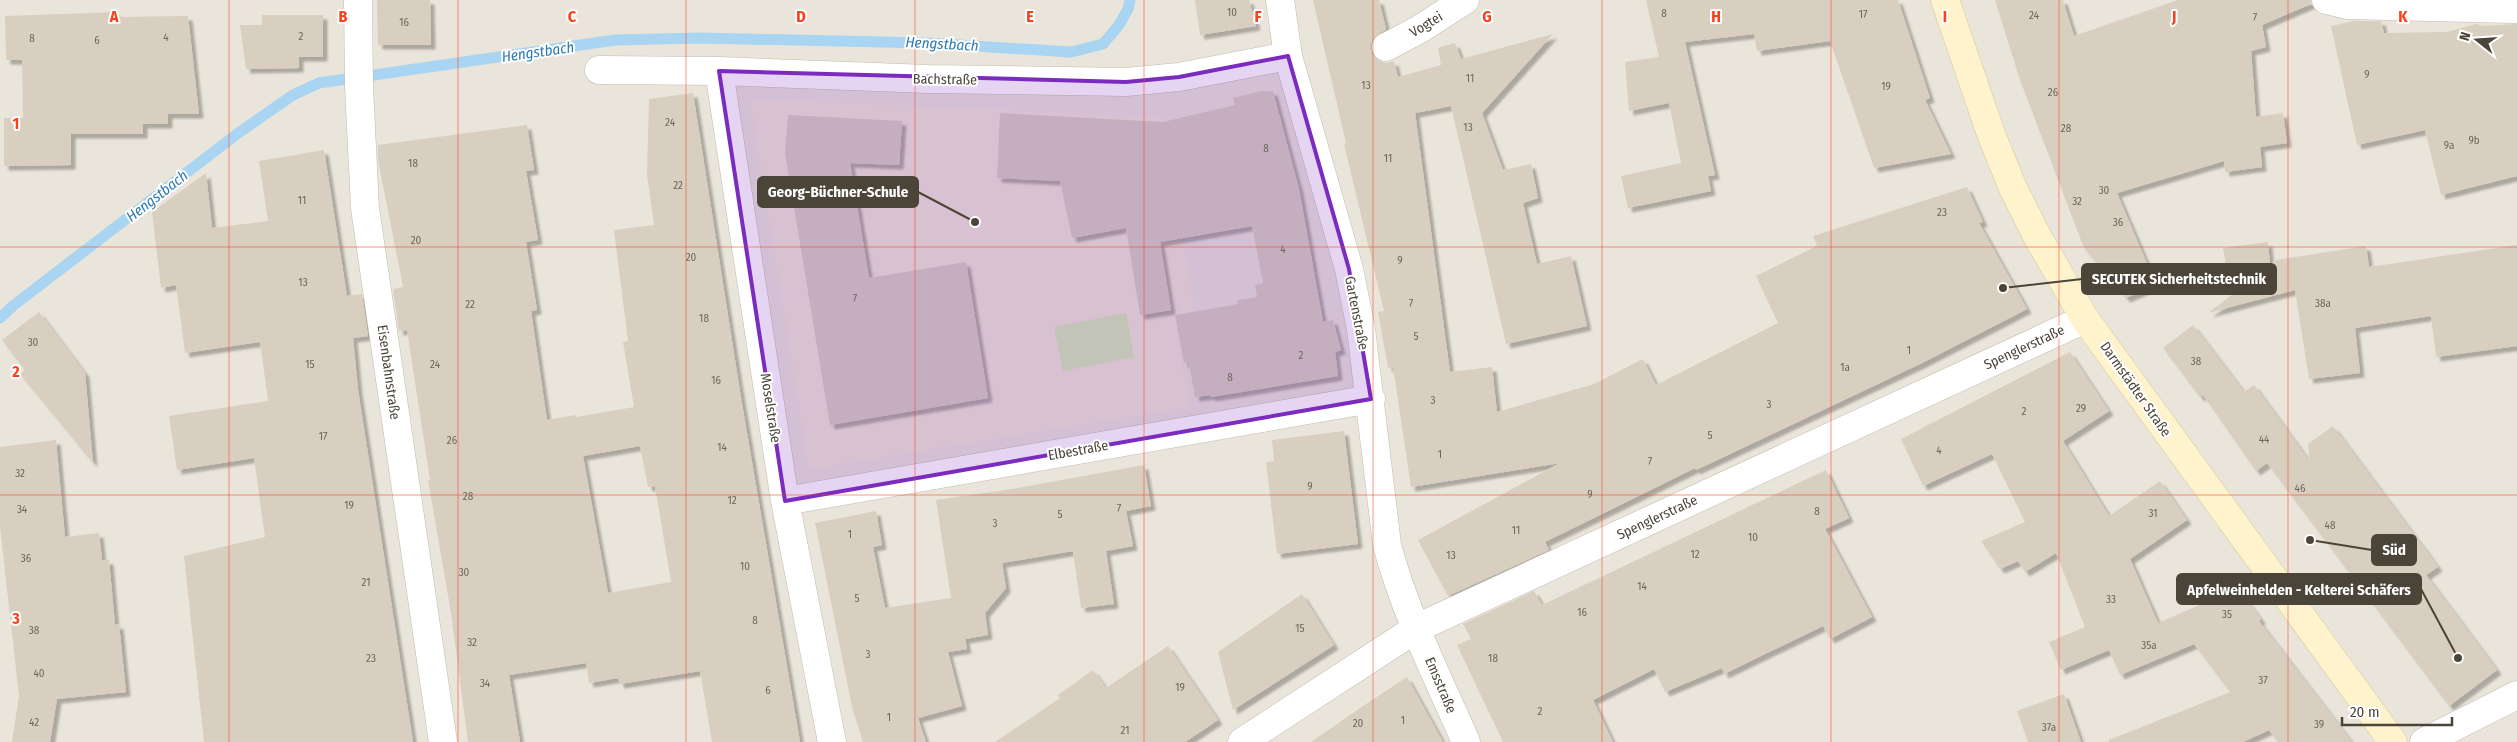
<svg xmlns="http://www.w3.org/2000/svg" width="2517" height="742" font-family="'Fira Sans Condensed',sans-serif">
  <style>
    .residential { fill: #eae5da }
    .education { fill: #efe8d6 }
    .green { fill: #d2eab5 }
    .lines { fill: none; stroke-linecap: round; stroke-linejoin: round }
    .stream { stroke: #a9d4f2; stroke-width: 11 }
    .building { fill: #d8cfc1; fill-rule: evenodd; filter: url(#shadow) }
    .street-casing { stroke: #c2bbae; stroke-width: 29 }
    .secondary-casing { stroke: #d6c79b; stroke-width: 29 }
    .street { stroke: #fff; stroke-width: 28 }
    .secondary { stroke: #fff3cd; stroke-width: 28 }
    .marked { fill: #7b2cbf; fill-opacity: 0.2; stroke: #7b2cbf; stroke-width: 4; stroke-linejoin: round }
    .grid { fill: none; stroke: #fc3f1d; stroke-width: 1; stroke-opacity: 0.55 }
    .labels { text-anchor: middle; stroke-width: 4; stroke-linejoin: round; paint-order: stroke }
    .number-label { font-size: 11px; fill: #6e675b }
    .street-label { font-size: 14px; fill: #4b4439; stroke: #fff }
    .water-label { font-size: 15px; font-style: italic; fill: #2e7ab2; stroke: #fff }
    .grid-label { font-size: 16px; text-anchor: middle; font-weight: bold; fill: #fc3f1d; stroke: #fff; stroke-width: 4; stroke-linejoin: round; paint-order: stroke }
    .leader { fill: none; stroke: #4b4439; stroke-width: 2 }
    .callout-dot { fill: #4b4439; stroke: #fff; stroke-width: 2 }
    .callout { fill: #4b4439; stroke: #4b4439; stroke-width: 2 }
    .callout-label { font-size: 15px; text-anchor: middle; font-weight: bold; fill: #fff }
  </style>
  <defs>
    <filter id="shadow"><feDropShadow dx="4.5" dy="4.5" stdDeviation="1" flood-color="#0004"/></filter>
  </defs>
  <rect width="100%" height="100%" fill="#f6f3ec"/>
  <!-- residential -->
  <path class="residential" d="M0,0H2517V742H0Z"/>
  <!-- education -->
  <path class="education" d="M750,99L1161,117L1198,327L1176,331L1189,407L809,469Z"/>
  <!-- green -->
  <path class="green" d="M1126,313L1134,357L1063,371L1054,327Z"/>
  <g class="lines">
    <!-- stream -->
    <path class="stream" d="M0,318L14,305L237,134L293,95L319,83L615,40L700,38L927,43L1071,52L1103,44L1119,25L1128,9L1130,0"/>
  </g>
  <!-- building -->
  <path class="building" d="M377,0H430L431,45H378Z
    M1195,0H1249L1256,26L1200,35Z
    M1313,0H1379L1386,29L1373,39L1370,46L1372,54L1378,60L1386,63L1394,61L1398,77L1441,65L1438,48L1455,43L1461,59L1553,34L1482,113L1503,170L1531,164L1538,198L1523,203L1537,264L1571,256L1587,326L1506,344L1451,106L1415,113L1450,372L1492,367L1497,412L1594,384L1643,359L1656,385L1778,323L1756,276L1817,246L1813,236L1967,187L1983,222L1979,223L2027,309L1922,363L1696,470L1695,468L1545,542L1549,550L1448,596L1418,540L1560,463L1411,487L1393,367L1388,368L1378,312L1384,311L1344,144L1346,143Z
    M1646,0H1898L1930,98L1925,100L1951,154L1874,168L1830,41L1757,51L1754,34L1685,42L1715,175L1708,176L1711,191L1628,208L1621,176L1681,163L1669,103L1629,111L1625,62L1659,57Z
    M1995,0H2063L2074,36L2178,0H2311V4L2262,25L2266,47L2251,51L2256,117L2283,113L2287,143L2260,147L2262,167L2225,172L2224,161L2117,193L2156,285L2126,298L2084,248L2020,80Z
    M117,12V17L188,16L199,114H168V124H143V134H71V165L4,166V118H23L22,60H6L5,16Z
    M262,15H323V57H299V68L246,69L240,25H262Z
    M2354,21H2381L2384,33L2447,32L2476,24L2482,26L2517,24V176L2441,195L2425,130L2357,145L2331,26Z
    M1261,91H1273L1299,189L1323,322L1333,320L1341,350L1335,352L1338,376L1211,397L1210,395L1195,397L1189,363H1184L1175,315L1238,304L1237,300L1257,297L1255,285L1263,283L1252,226L1160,242L1171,310L1140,315L1126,228L1072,238L1060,181L997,178L1000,113L1163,122L1235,105L1233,98Z
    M693,93L741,398L800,742H712L700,671L620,684L618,678L589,683L586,663L509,675L520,742H468L451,613L428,480H430L407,330L399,331L393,289L403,287L378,160V145L527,125L534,170L526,171L538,240L526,242L537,310L531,311L547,420L575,415L576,417L634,407L623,342L628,341L614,230L654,225L647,175L649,99ZM640,446L648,487L655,486L671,582L608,593L583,456Z
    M788,115L902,121L899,165L850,163L869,278L966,262L988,398L830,425L785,153Z
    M324,150L347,296L362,294L368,336L353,338L358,390L413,742H204L184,556L265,537L254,458L177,470L169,416L268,401L260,342L185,353L176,285L161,288L152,212L206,173L212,228L268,221L259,161Z
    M2268,242L2270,265L2276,260L2366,246L2369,267L2517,245V346L2436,357L2431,316L2355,328L2360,373L2309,379L2295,290L2208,313L2263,271L2228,277L2223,248Z
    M39,312L85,373L93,463L20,374L25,370L2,340Z
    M2193,325L2244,392L2254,385L2310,462L2308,444L2333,426L2438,567L2426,575L2497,670L2449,706L2267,463L2256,471L2203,395L2200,397L2163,348Z
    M2070,352L2109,411L2063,441L2109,516L2160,481L2187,520L2130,559L2158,623L2197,606L2231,580L2261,619L2259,621L2352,742H2278L2269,730L2243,742H2109V740L2230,692L2194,644L2120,675L2109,650L2061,670L2049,642L2085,627L2056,553L2025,572L2018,561L2000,569L1981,541L2025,522L1992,454L1923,486L1901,439Z
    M1344,431L1358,544L1277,554L1266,462L1274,461L1272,440Z
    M56,440L65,537L99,533L102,560H109L115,625L119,624L126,692L57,699L50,742H12L19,696L0,527V447Z
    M1144,465L1151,506L1126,511L1133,546L1106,551L1114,604L1081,608L1073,551L1002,563L1006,588L985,613L988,635L965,639L967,649L948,652L962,706L918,718L926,742H863L852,707L815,523L876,511L882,545L873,547L885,608L951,598L936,500L1012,489Z
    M1826,470L1849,518L1825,529L1872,617L1830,639L1823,626L1724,674L1722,668L1665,692L1654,669L1593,700L1613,742H1503L1457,645L1471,639L1463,624L1534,591L1542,605Z
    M1302,594L1334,645L1233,710L1218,652Z
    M1168,646L1218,720L1185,742H995L1060,698L1058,695L1093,670L1106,688Z
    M1407,677L1443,742H1311L1366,704Z
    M2064,694L2081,742H2028L2017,711Z"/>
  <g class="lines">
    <!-- street casing -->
    <g class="street-casing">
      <path id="street" d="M358,0L359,87L365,208L443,742
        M1280,0L1288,56L1349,269L1361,329L1387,545C1405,613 1438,678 1466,742
        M2326,0L2347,5L2513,9
        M1386,47L1420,29L1465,0
        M599,70L719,71L928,79L1126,82L1179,77L1288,56
        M719,71L785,501L832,742
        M785,501L1371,399
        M1242,742L1417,628L2085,319
        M2424,742L2517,695"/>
    </g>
    <!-- secondary casing -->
    <g class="secondary-casing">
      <path id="secondary" d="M1945,0L1991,134L2013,188L2037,236L2085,319L2393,742"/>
    </g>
    <!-- street -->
    <use href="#street" class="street"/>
    <!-- secondary -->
    <use href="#secondary" class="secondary"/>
  </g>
  <!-- marked area -->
  <path class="marked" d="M1288,56L1349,269L1371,399L785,501L719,71L1126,82L1179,77Z"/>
  <!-- grid -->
  <path class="grid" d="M229,0V742M458,0V742M686,0V742M915,0V742M1144,0V742M1373,0V742M1602,0V742M1831,0V742M2059,0V742M2288,0V742M0,247H2517M0,495H2517"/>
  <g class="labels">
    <!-- number labels -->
    <g class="number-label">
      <text x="1232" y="16">10</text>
      <text x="1664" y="17">8</text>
      <text x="1863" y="18">17</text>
      <text x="2034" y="19">24</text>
      <text x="2255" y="21">7</text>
      <text x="404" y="26">16</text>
      <text x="301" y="40">2</text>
      <text x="166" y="41">4</text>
      <text x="32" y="42">8</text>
      <text x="97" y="44">6</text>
      <text x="2367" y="78">9</text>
      <text x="1470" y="82">11</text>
      <text x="1366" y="89">13</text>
      <text x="1886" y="90">19</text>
      <text x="2053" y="96">26</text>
      <text x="670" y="126">24</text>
      <text x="1468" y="131">13</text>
      <text x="2066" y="132">28</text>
      <text x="2474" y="144">9b</text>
      <text x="2449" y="149">9a</text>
      <text x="1266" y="152">8</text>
      <text x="1388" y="162">11</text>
      <text x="413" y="167">18</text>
      <text x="678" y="189">22</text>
      <text x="2104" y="194">30</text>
      <text x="302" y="204">11</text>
      <text x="2077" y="205">32</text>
      <text x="1942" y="216">23</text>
      <text x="2118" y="226">36</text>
      <text x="416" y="244">20</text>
      <text x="1283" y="253">4</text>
      <text x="691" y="261">20</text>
      <text x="1400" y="264">9</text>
      <text x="303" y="286">13</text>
      <text x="855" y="302">7</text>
      <text x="1411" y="307">7</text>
      <text x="2323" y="307">38a</text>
      <text x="470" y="308">22</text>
      <text x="704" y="322">18</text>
      <text x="1416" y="340">5</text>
      <text x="33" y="346">30</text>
      <text x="1909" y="354">1</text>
      <text x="1301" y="359">2</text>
      <text x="2196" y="365">38</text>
      <text x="310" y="368">15</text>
      <text x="435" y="368">24</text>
      <text x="1845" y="371">1a</text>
      <text x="1230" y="381">8</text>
      <text x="716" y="384">16</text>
      <text x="1433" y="404">3</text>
      <text x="1769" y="408">3</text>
      <text x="2081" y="412">29</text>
      <text x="2024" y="415">2</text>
      <text x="1710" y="439">5</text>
      <text x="323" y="440">17</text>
      <text x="2264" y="443">44</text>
      <text x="452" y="444">26</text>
      <text x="722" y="451">14</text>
      <text x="1939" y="454">4</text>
      <text x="1440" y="458">1</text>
      <text x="1650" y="465">7</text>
      <text x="20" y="477">32</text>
      <text x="1310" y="490">9</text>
      <text x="2300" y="492">46</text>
      <text x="1590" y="498">9</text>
      <text x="468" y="500">28</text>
      <text x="732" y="504">12</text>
      <text x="349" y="509">19</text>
      <text x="1119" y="512">7</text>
      <text x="22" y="513">34</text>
      <text x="1817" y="515">8</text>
      <text x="2153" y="517">31</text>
      <text x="1060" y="518">5</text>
      <text x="995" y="527">3</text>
      <text x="2330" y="529">48</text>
      <text x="1516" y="534">11</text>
      <text x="850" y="538">1</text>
      <text x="1753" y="541">10</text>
      <text x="1695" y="558">12</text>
      <text x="1451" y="559">13</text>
      <text x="26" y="562">36</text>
      <text x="745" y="570">10</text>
      <text x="464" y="576">30</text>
      <text x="366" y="586">21</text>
      <text x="1642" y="590">14</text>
      <text x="857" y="602">5</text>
      <text x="2111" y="603">33</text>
      <text x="1582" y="616">16</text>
      <text x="2227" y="618">35</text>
      <text x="755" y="624">8</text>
      <text x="1300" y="632">15</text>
      <text x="34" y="634">38</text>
      <text x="472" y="646">32</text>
      <text x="2149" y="649">35a</text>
      <text x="868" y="658">3</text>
      <text x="371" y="662">23</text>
      <text x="1493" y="662">18</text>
      <text x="39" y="677">40</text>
      <text x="2263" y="684">37</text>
      <text x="485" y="687">34</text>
      <text x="1180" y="691">19</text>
      <text x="768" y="694">6</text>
      <text x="1540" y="715">2</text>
      <text x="889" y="721">1</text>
      <text x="1403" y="724">1</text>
      <text x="34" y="726">42</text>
      <text x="1358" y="727">20</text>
      <text x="2319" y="728">39</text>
      <text x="2049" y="731">37a</text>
      <text x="1125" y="734">21</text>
    </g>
    <!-- street labels -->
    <g class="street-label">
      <text transform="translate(1426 24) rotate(-31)" y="5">Vogtei</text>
      <text transform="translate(945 79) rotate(1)" y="5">Bachstraße</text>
      <text transform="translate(1357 313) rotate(79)" y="5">Gartenstraße</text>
      <text transform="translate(2024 347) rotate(-25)" y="5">Spenglerstraße</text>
      <text transform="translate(389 372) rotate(82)" y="5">Eisenbahnstraße</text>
      <text transform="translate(2136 389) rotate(55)" y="5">Darmstädter Straße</text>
      <text transform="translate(771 408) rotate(81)" y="5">Moselstraße</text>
      <text transform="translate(1078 450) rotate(-10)" y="5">Elbestraße</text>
      <text transform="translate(1657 517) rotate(-25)" y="5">Spenglerstraße</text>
      <text transform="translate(1441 685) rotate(67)" y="5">Emsstraße</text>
    </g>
    <!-- water labels -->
    <g class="water-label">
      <text transform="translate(942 44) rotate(3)" y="5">Hengstbach</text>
      <text transform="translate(538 52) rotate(-8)" y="5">Hengstbach</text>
      <text transform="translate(157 196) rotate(-38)" y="5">Hengstbach</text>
    </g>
  </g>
  <g class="grid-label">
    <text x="114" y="22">A</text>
    <text x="343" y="22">B</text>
    <text x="572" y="22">C</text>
    <text x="801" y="22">D</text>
    <text x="1030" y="22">E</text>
    <text x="1258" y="22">F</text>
    <text x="1487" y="22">G</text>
    <text x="1716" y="22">H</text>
    <text x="1945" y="22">I</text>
    <text x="2174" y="22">J</text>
    <text x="2403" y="22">K</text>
    <text x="16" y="129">1</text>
    <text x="16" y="377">2</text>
    <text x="16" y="624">3</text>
  </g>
  <!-- callouts -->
  <path class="leader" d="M975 222L918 192M2003 288L2082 279M2310 540L2372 550M2458 658L2421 589"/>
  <g class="callout-dot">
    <circle cx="975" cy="222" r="5"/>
    <circle cx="2003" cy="288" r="5"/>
    <circle cx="2310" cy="540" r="5"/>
    <circle cx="2458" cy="658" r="5"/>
  </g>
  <g class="callout">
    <rect x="758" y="177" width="160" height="30" rx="5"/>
    <rect x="2082" y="264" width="194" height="30" rx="5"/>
    <rect x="2372" y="535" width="44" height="30" rx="5"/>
    <rect x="2177" y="574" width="244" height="30" rx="5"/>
  </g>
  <g class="callout-label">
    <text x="838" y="197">Georg-Büchner-Schule</text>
    <text x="2179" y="284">SECUTEK Sicherheitstechnik</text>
    <text x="2394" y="555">Süd</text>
    <text x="2299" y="595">Apfelweinhelden - Kelterei Schäfers</text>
  </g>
  <!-- north arrow -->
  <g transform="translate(2477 40) rotate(287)" stroke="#ffffff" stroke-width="4" paint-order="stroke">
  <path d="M0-4L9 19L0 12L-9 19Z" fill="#4b4439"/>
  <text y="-8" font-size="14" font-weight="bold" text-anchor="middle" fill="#4b4439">N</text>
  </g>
  <!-- scale -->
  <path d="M2342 717v8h110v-8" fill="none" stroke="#4b4439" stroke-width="2.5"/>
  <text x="2350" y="717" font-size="15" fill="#4b4439" stroke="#ffffff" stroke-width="4" paint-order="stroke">20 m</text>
</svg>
